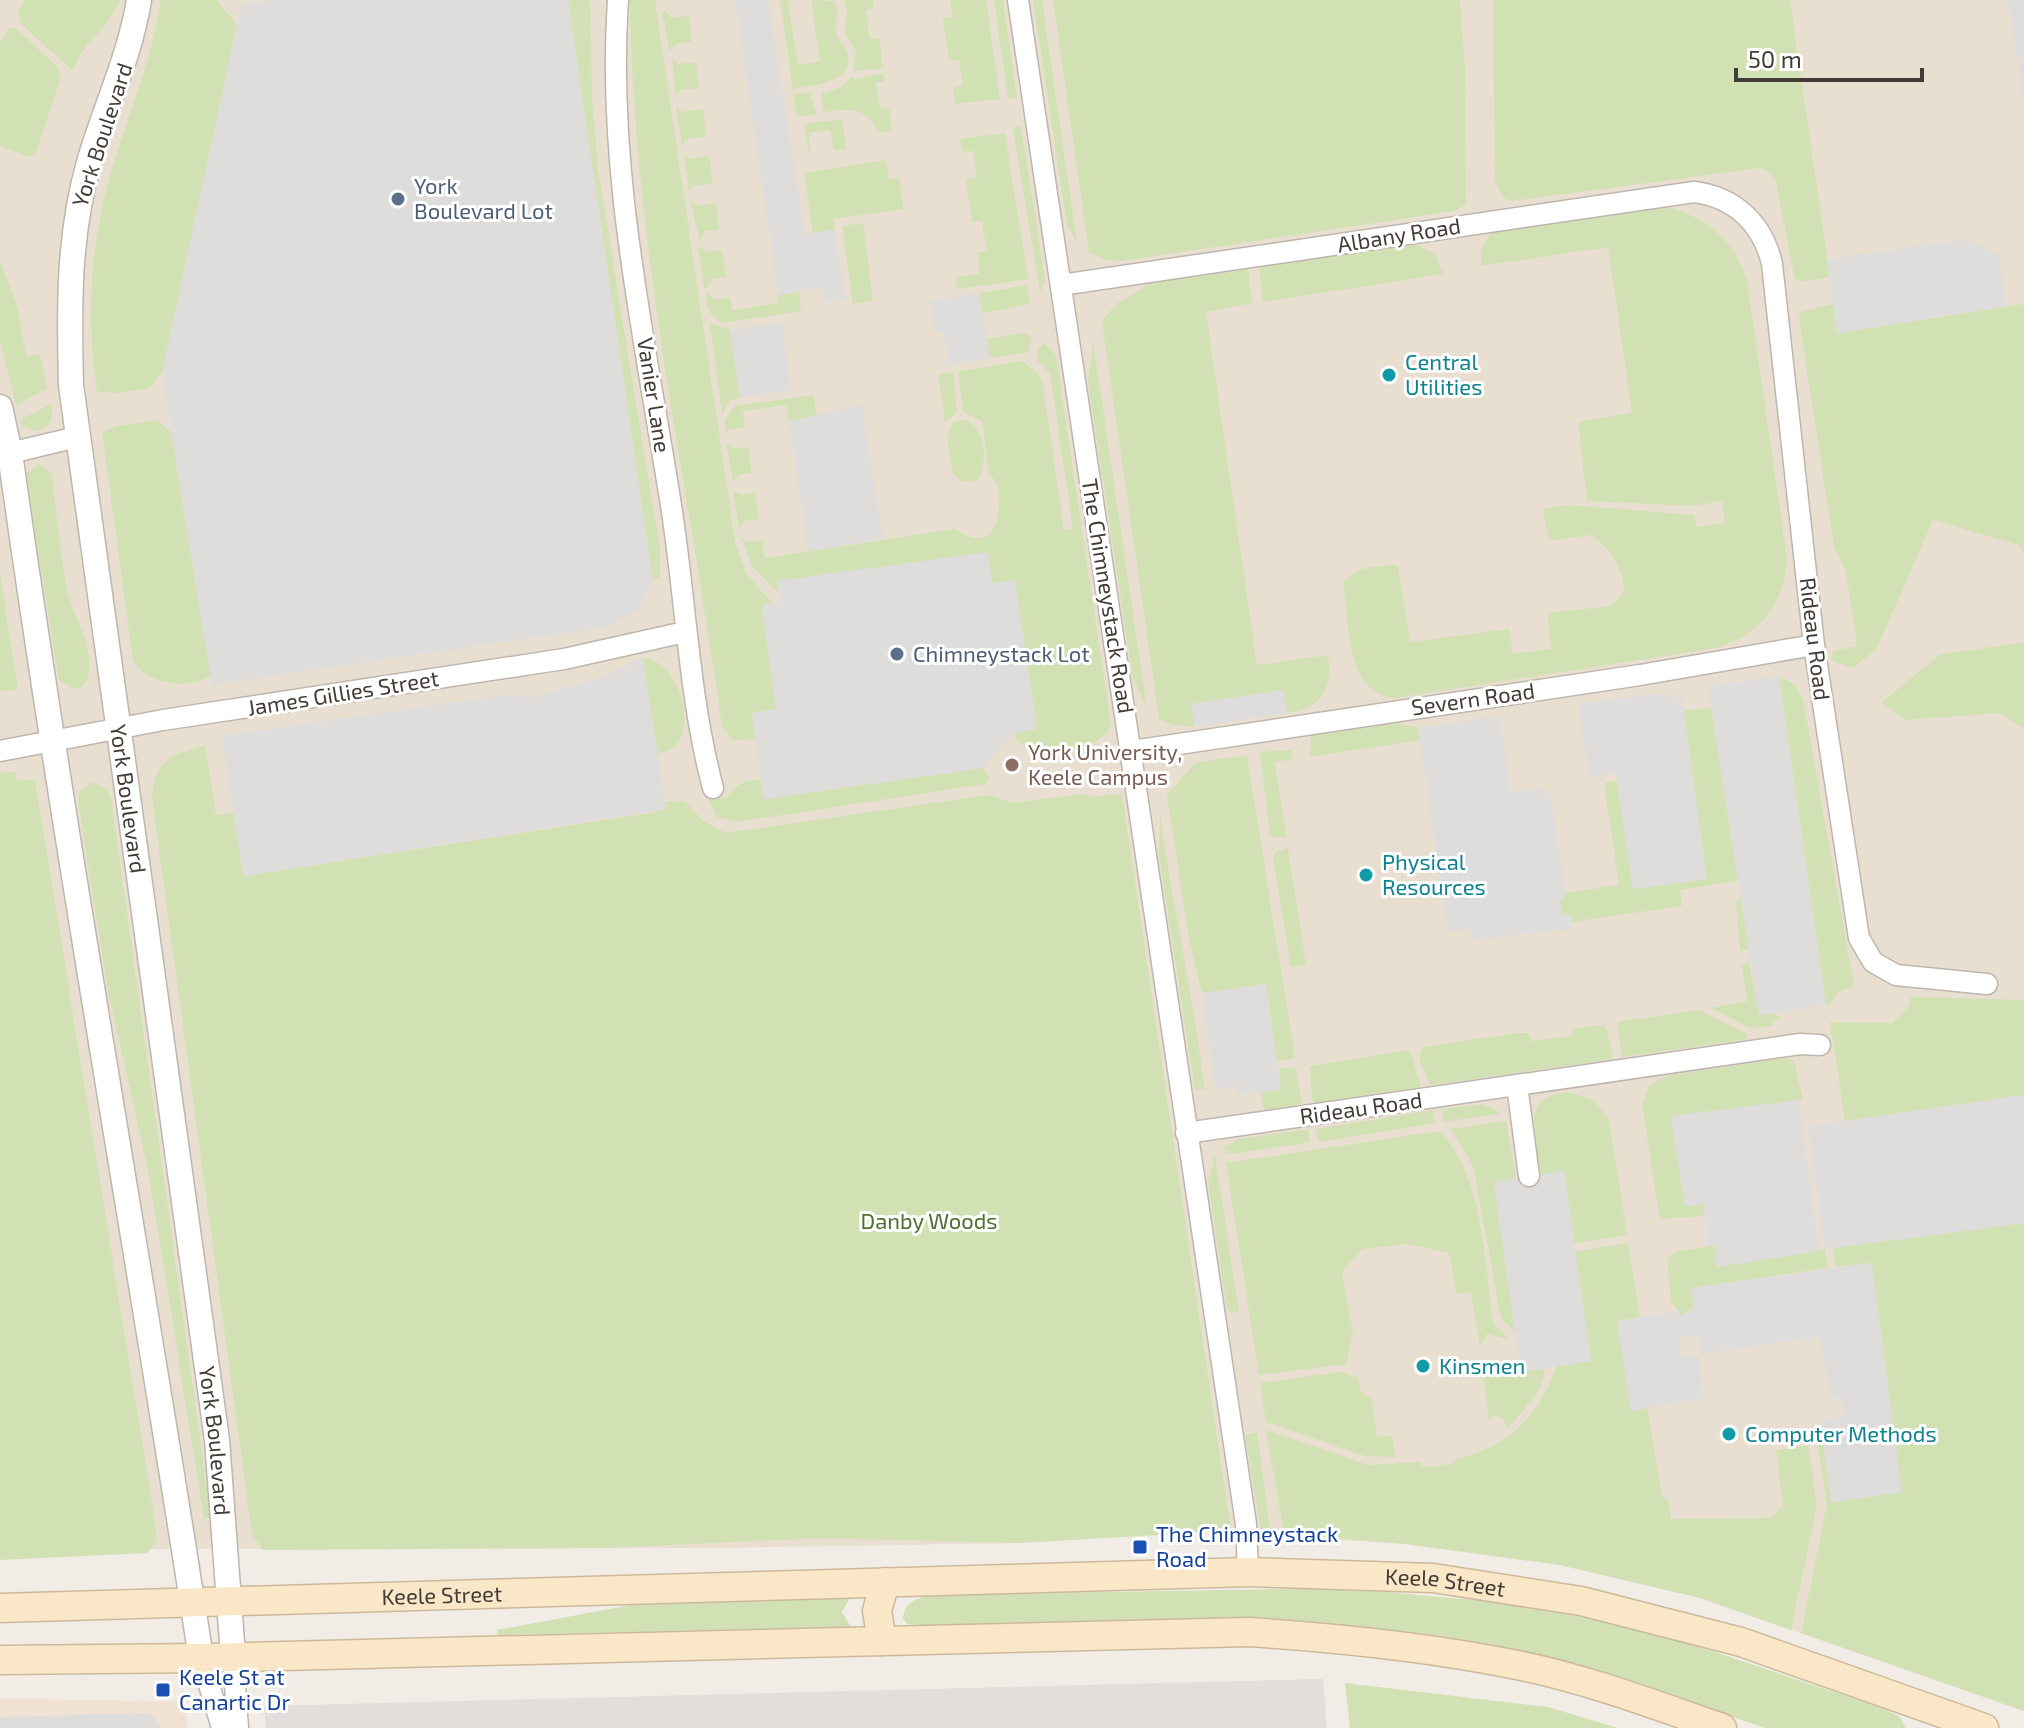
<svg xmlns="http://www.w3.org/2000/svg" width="2024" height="1728" font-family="'Exo 2',sans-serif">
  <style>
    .commercial { fill: #f1e1d3 }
    .industrial { fill: #e3dedb }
    .education { fill: #e9dfd1 }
    .green { fill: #d2e1b3 }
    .parking { fill: #dfdddb }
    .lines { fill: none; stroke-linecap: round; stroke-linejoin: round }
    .minor-casing { stroke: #beb6ad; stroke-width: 23 }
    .tertiary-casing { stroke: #beb6ad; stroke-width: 27 }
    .secondary-casing { stroke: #ccb99a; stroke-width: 31 }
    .minor { stroke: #fff; stroke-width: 20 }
    .tertiary { stroke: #fff; stroke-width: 24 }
    .secondary { stroke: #f9e7c8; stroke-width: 28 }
    .service-dot { fill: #5c6f8a; stroke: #fff; stroke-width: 3 }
    .culture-dot { fill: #0f9aa8; stroke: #fff; stroke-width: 3 }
    .education-dot { fill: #8d6e63; stroke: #fff; stroke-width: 3 }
    .transit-dot { fill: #1a4fb4; stroke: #fff; stroke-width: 3 }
    .labels { text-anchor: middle; stroke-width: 6; stroke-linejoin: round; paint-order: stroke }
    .street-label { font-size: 22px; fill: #433c36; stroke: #fff }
    .service-label { font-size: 22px; fill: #4e5e75; stroke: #fff; text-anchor: start }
    .culture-label { font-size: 22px; fill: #0d838f; stroke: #fff; text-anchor: start }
    .education-label { font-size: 22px; fill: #785e54; stroke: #fff; text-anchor: start }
    .park-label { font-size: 22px; fill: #4f6f30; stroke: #fff }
    .transit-label { font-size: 22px; fill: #164399; stroke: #fff; text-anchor: start }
  </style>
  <rect width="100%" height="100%" fill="#f1ece6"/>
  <!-- commercial -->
  <path class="commercial" d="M0,1698L185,1702L187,1728H0Z"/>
  <!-- industrial -->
  <path class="industrial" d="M1323,1679L1327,1728H266L264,1706Z"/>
  <!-- education -->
  <path class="education" d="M0,0H2024V1711L1700,1598L1560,1565L1405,1544L1211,1531L1018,1543L716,1548L140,1549L0,1554Z"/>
  <!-- green -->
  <path class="green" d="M24,0H120C110,28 81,43 73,71L20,23L18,11Z
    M161,0H217L237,25L162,373L150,388L120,393L97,392C87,323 89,255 107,187C124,124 151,65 161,0Z
    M568,0H590L592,97L598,170L660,549V576L653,581Z
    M630,0H655L735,541L747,575L773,604L762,605L776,709L752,713L756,739L731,740L722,726C688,485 633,244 630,0Z
    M780,0H788L798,65L820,61L811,0L835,1C840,13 835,21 836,33C838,40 843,43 846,49C860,82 812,86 793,89Z
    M844,0H873L874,8L866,10L870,39L879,38L883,68L853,71L856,51L844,33L847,11Z
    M950,0H986L1000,99L955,104L953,87L963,85L959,60L949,61L943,18L953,17Z
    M994,0H1003L1017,97L1008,99Z
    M1033,0H1042L1077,243L1067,225Z
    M1053,0H1460L1465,67L1466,205L1454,211L1122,261L1104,260L1089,252Z
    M1493,0H1790L1830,277L1803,282L1795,279L1776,183L1767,171L1759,168L1512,201L1503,198L1495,180Z
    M665,10L671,18L689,15L692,42L676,44L669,51L662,11Z
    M15,28L58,67L61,77L36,153L29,157L0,146V42L8,29Z
    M672,57L678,64L696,62L699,88L681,90L675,96Z
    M884,73L885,81L876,83L880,109L889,108L892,131L878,133C869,106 848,109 824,112L821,94L842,87L852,76L856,79Z
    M809,92L816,114L797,117L793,94Z
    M676,105L682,112L703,109L706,136L686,139L682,146Z
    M842,119L846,149L834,150L830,130L809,133L811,150L808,151L804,124Z
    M1021,126L1045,280L1040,293L1013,127Z
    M1005,133L1028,279L957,289L956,277L980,274L977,253L987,251L982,221L972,222L966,179L977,177L973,151L962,152L960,139Z
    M684,153L689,159L709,156L713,183L693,186L689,192Z
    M886,160L889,179L899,178L904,209L834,219L835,230L813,233L804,173Z
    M690,200L698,206L716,203L719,229L705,231L700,241Z
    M1671,208C1711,220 1734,241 1747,281L1787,558C1784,605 1761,633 1717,648L1396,698C1345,696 1349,621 1343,583C1355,565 1377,567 1398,565L1410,642L1509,629L1513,654L1551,649L1547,613L1611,606L1624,591C1621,564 1613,552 1591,535L1549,541L1543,509L1569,505L1694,515L1697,527L1725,523L1722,501L1693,506L1587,501L1578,422L1632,413L1608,247L1481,266V249L1491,233L1640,210Z
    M863,223L873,301L853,304L842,226Z
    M1413,243L1435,254L1443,274L1263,302L1259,266Z
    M698,246L708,252L722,250L726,277L712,279L707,288H704Z
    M0,261L18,308L26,356L40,354L47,389L16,405L0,342Z
    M1248,269L1252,303L1206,312L1257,665L1328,655C1333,688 1322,709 1287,713L1283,690L1192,704L1195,727L1172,725L1159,719L1102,322L1116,304L1149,284Z
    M1027,285L1030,304L982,313L979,293Z
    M708,292L715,300L730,297L732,310L778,303V295L799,292L801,311L723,323C710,319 703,302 708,292Z
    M1833,304L1838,333L2024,304V555L2019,545L1933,520L1877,648L1853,668L1831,661L1833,651L1857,646L1846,571L1834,547L1799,319L1800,312Z
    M710,323L730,330L740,398L731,400L722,413Z
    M1024,333L1032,337L1028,352L990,358L987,339Z
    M1093,340L1147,709L1133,679L1088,381Z
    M1045,343L1056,355L1111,725C1098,756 1040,758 1017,741L1014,733L1036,729L1014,580L992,583L778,581L779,594L752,566L741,536L747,542L762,540L765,558L955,529C994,556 1002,518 998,487C997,480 990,477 989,471C986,455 985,438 982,421L963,412L958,371L1023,361L1042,378L1064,530L1073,529L1050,373L1037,360L1038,349Z
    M953,372L957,412L945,422L938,374Z
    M814,395L817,417L789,421L786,405L743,411L745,428L730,429L726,433L724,421L735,406Z
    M51,404C55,416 50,428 37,431L23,427L20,420Z
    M966,419C985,428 989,463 977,480L962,482L953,474L947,441L952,423Z
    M157,420L171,432L211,676C186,690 149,685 133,661L102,432L117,426Z
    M726,442L733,448L748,447L752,473L738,475L733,483Z
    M40,464L52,474C56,511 60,549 66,585C71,617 102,655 84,686L74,689L59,680L27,481V472Z
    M733,489L741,495L755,493L759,519L744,521L739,531Z
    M0,574L18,689L0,692Z
    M2024,642V729L1999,713L1905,720L1881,703L1939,655Z
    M643,658C678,660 697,725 675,746C671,750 663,752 657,754Z
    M1779,676L1794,684L1803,699L1854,986L1838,992L1830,1005H1826Z
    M1711,707L1738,881L1680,890L1682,906L1571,922L1570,915L1562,916L1560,901L1566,893L1619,885L1604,783L1617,781L1633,889L1706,879L1684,711Z
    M1397,723L1418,728L1420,740L1310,757L1311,735Z
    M205,745L216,815L234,813L244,876L650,813L665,809V802L685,801L703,821L726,833L989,795L1013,803L1083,794L1090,797L1122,794L1231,1531L1018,1543L818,1538L607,1548L263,1550L252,1534L152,798C155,758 171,755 205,745Z
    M1290,750L1294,759L1275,762L1286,837L1274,838L1270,834L1260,752Z
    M1247,755L1295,1058L1277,1062L1266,984L1202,993L1188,934L1167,795L1195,763Z
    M983,768L989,778L985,784L737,822L717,817L709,799L726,798C738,783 742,781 761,779L764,799Z
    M15,772L17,781L35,779L154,1516L157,1541L147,1553L0,1560V773Z
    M92,782L106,788L111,798L211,1518L204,1519L149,1175L108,990L78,802L79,792Z
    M1160,815C1174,907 1192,997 1205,1089L1195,1090L1159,855Z
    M1288,848L1306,965L1291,967L1273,859L1275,852Z
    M1741,897L1749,949L1740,951L1736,902Z
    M1749,961L1759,1015L1775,1013L1781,1019L1773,1021L1772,1026L1750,1028L1711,1008L1747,1001L1742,966Z
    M1911,997L2024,1000V1095L1845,1121L1830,1022L1892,1023L1908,1007Z
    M1700,1010L1746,1034L1748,1039L1622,1057L1617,1022Z
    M1602,1025L1607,1029L1613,1059L1431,1085L1419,1059L1423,1047L1517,1033H1529L1531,1041L1572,1036L1571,1029Z
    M1410,1050L1421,1087L1313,1103L1309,1066Z
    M1785,1058L1794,1061L1803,1100L1671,1116L1685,1206L1705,1204L1703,1216L1660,1219L1642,1106L1648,1086L1665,1076Z
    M1295,1067L1302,1104L1263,1110L1261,1093L1281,1090L1279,1069Z
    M1569,1092L1594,1100L1609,1120L1627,1235L1574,1243L1564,1171L1541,1175C1536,1139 1517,1095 1569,1092Z
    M1483,1104L1501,1113L1444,1122L1442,1109Z
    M1433,1110L1435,1123L1318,1142L1316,1129Z
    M1506,1121L1516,1178L1494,1183L1515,1332L1501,1318L1473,1166L1451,1129Z
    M1308,1129L1310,1142L1226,1155L1224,1147L1239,1139Z
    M1439,1131C1483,1171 1485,1267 1493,1323L1508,1339L1487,1334L1480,1345L1471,1292L1456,1294L1449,1253L1408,1244L1362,1249L1342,1272L1353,1332L1346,1364L1259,1375L1226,1163Z
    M1215,1155L1239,1312L1230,1313L1227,1308L1208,1181Z
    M2024,1223V1711L1801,1633L1827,1504L1817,1443H1823L1831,1502L1871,1263L1835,1267L1833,1248Z
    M1628,1243L1640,1317L1618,1321L1631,1411L1647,1408L1662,1497L1668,1499L1671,1519L1770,1518L1783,1505L1776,1450L1808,1445L1817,1505L1791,1630L1700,1598L1560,1565L1405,1544L1284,1534L1266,1430L1368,1465L1421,1462L1423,1468L1455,1463V1459C1505,1449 1541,1416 1556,1366L1591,1361L1575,1252Z
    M1715,1246L1717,1266L1825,1249L1828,1268L1692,1288L1694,1308L1681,1315L1671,1302L1667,1259L1676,1251Z
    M1520,1368L1521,1372L1544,1368C1546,1391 1521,1411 1508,1429L1502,1418L1494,1416L1489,1420L1483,1374Z
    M1340,1372L1358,1378L1360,1390L1372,1400L1377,1437L1392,1435L1395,1457L1365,1456L1266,1422L1260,1383Z
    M1257,1432L1271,1535L1262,1534L1246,1440V1435Z
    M1343,1588L1516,1604L1655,1632L1879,1707L1899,1716L1906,1728H1765L1623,1679L1285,1621L1203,1619L930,1626L907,1624L903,1618C905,1600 920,1597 936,1595Z
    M850,1598L842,1612L851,1627L498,1635L497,1630L647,1602Z
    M1345,1683L1548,1707L1618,1728H1350Z"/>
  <!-- parking -->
  <path class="parking" d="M274,0H568L653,581L639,609L608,627L212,685L162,373L242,4Z
    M735,0H768L805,234L835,230L846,300L825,303L822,287L778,295Z
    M2008,0H2024V104Z
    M1967,239L1999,255L2006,306L1837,333L1827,259Z
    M979,293L990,358L948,365L943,332L935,333L930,301Z
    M782,322L791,390L740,398L730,330Z
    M862,405L883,539L808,551L789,421Z
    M988,552L992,583L1015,580L1037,729L1014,733L983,768L764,799L752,713L776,709L762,605L780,602L777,581Z
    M643,658L666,809L243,876L222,736L504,695L531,697L603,677Z
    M1779,676L1826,1005L1759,1015L1708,686Z
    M1283,690L1287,713L1195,727L1191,704Z
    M1654,694L1682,698L1707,879L1633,889L1616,774L1589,777L1578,704Z
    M1500,716L1511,792L1538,788L1550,791L1566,893L1560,902L1562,916L1570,914L1572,929L1472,940L1470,928L1448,932L1418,728Z
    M1266,984L1281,1090L1238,1095L1235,1086L1216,1090L1202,993Z
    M2024,1095V1223L1825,1249L1808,1126Z
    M1799,1100L1819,1251L1717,1267L1715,1246L1706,1247L1705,1204L1685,1206L1671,1116Z
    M1564,1171L1591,1361L1521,1372L1494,1182Z
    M1872,1263L1902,1492L1831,1503L1821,1421L1844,1416L1841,1398L1831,1399L1819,1337L1701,1354L1698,1339L1685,1335L1679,1338V1357L1698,1355L1704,1398L1631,1411L1617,1321L1676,1311L1681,1315L1689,1313L1694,1308L1691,1288Z
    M150,1713L161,1728H0V1717Z"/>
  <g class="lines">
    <!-- minor casing -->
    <g class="minor-casing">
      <path id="minor" d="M618,0C606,171 646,343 672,512C686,603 689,698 713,788
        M1018,0L1246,1524L1248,1572
        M1061,285L1694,192C1735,197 1763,224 1772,264L1814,645L1859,938L1873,962L1896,975L1987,984
        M10,453L77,437
        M0,751L163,720L564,659L685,632
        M1132,751L1640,675L1814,645
        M1517,1085L1529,1176
        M1186,1133L1800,1044L1820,1045
        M233,1656L238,1728
        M201,1658L222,1728"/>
    </g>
    <!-- tertiary casing -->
    <g class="tertiary-casing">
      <g id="tertiary">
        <path id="s1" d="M139,0C130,56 106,105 90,159C68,234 69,307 71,385L217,1440L233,1656"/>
        <path d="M0,407L10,453C66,856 139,1256 201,1658"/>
      </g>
    </g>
    <!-- secondary casing -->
    <g class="secondary-casing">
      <g id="secondary">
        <path id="s2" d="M0,1608L1248,1572L1433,1578L1581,1601L1741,1642L1984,1728"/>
        <path d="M882,1641L877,1611L885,1582"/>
        <path d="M0,1660L201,1658L1249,1632C1339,1638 1429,1647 1517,1665C1587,1679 1655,1705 1722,1728"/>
      </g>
    </g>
    <!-- minor -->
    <use href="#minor" class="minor"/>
    <!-- tertiary -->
    <use href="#tertiary" class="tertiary"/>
    <!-- secondary -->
    <use href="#secondary" class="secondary"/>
  </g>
  <!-- markers -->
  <g class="service-dot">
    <circle cx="398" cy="199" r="8"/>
    <circle cx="897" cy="654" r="8"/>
  </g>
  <g class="culture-dot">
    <circle cx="1389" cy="375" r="8"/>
    <circle cx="1366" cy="875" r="8"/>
    <circle cx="1423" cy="1366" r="8"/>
    <circle cx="1729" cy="1434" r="8"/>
  </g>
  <circle class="education-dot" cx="1012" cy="765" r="8"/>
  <g class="transit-dot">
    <rect x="1132" y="1539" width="16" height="16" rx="4"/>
    <rect x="155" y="1682" width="16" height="16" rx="4"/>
  </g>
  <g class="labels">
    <!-- street labels -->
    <g class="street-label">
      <text transform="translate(102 135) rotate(-72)" y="8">York Boulevard</text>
      <text transform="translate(1399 235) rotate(-9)" y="8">Albany Road</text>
      <text transform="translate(654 395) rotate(81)" y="8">Vanier Lane</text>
      <text transform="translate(1108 596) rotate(81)" y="8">The Chimneystack Road</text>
      <text transform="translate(1815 639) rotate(83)" y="8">Rideau Road</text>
      <text transform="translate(343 693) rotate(-9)" y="8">James Gillies Street</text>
      <text transform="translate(1473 699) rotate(-8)" y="8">Severn Road</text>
      <text dy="8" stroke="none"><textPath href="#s1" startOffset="812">York Boulevard</textPath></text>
      <text transform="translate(1361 1108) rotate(-8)" y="8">Rideau Road</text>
      <text dy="8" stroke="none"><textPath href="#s1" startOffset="1460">York Boulevard</textPath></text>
      <text dy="8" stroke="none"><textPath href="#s2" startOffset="1446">Keele Street</textPath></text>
      <text dy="8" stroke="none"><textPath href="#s2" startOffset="442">Keele Street</textPath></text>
    </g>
    <!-- service labels -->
    <g class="service-label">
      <text x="414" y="194">York<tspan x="414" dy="25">Boulevard Lot</tspan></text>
      <text x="913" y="662">Chimneystack Lot</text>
    </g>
    <!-- culture labels -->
    <g class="culture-label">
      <text x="1405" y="370">Central<tspan x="1405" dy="25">Utilities</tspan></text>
      <text x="1382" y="870">Physical<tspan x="1382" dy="25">Resources</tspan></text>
      <text x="1439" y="1374">Kinsmen</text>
      <text x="1745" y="1442">Computer Methods</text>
    </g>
    <!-- education labels -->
    <g class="education-label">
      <text x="1028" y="760">York University,<tspan x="1028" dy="25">Keele Campus</tspan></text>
    </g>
    <!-- park labels -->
    <g class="park-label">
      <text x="929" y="1229">Danby Woods</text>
    </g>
    <!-- transit labels -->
    <g class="transit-label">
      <text x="1156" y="1542">The Chimneystack<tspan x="1156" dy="25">Road</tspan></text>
      <text x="179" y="1685">Keele St at<tspan x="179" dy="25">Canartic Dr</tspan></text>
    </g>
  </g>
  <!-- scale -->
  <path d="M1736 68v12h186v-12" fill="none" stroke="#433c36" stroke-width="4"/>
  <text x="1748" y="68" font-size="24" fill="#433c36" stroke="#ffffff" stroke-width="6" paint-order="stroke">50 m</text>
</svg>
